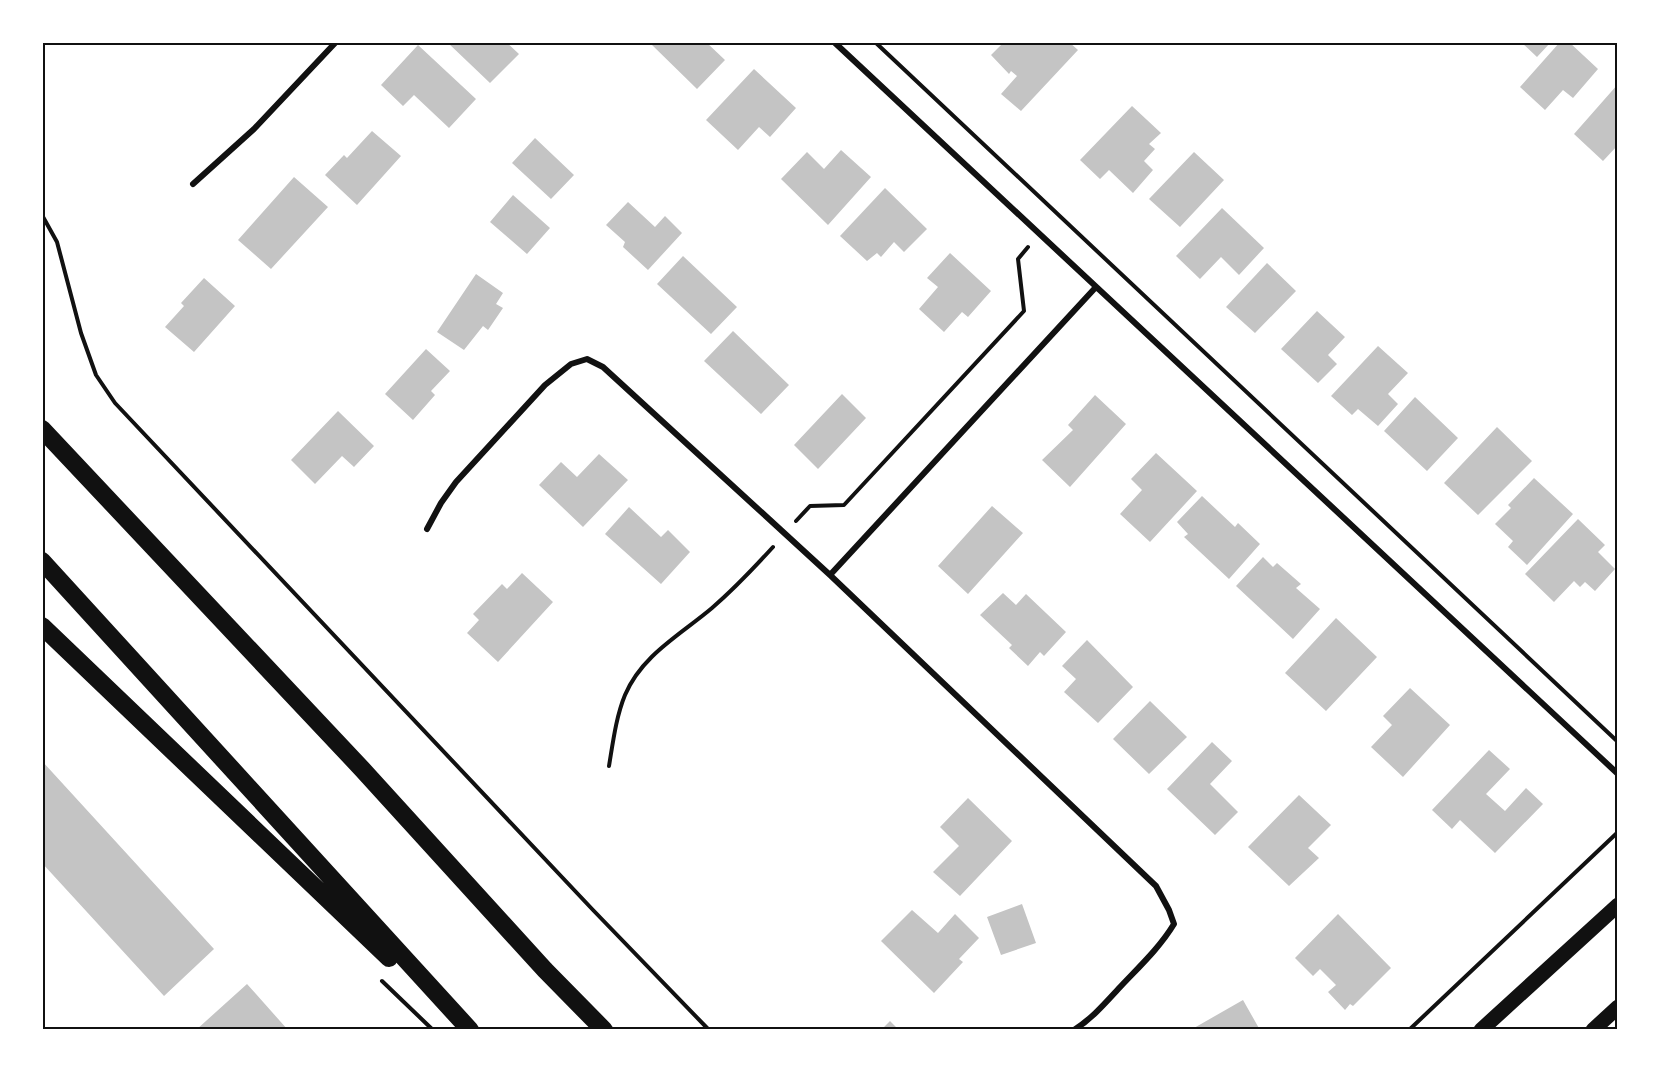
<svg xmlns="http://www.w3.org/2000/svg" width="1660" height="1072" font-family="'Asap Condensed',sans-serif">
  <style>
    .building { fill: #c4c4c4 }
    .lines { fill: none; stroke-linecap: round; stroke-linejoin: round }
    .path { stroke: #111; stroke-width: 4 }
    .minor { stroke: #111; stroke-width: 6 }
    .primary { stroke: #111; stroke-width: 15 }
    .motorway { stroke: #111; stroke-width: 18 }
    .neatline { fill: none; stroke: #111; stroke-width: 2 }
  </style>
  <rect width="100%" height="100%" fill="#fff"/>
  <!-- building -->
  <path class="building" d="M447,42H506L519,54L490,83Z
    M652,42H706L725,60L697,89L651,44Z
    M1004,42H1069L1078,50L1021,111L1001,94L1017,76L1011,71L1009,74L991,55Z
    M1521,42H1551L1537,57Z
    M1560,42H1569L1598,69L1573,98L1563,90L1545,110L1520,87Z
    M418,45L476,99L449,128L414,95L403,106L381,85Z
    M754,69L796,108L770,137L759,127L738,150L706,120Z
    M1618,84V145L1603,161L1574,134Z
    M1132,106L1161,133L1149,144L1155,149L1144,161L1153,170L1133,193L1109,170L1100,179L1080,160Z
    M372,131L401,156L357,205L325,175L344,155L347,158Z
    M535,138L574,175L551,199L512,163Z
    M841,150L871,177L828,225L781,179L807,152L824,169Z
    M1194,152L1224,180L1180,227L1149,199Z
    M294,177L328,207L271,269L238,240Z
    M885,188L927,229L904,252L894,242L881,257L877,253L867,261L840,236Z
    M513,195L550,228L527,254L490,222Z
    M628,202L655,227L665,216L682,233L648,270L623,247L625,242L606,225Z
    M1222,208L1264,248L1239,275L1221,257L1200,279L1176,256Z
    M950,253L991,291L968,317L962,312L944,332L919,309L938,287L927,278Z
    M683,256L737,307L711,334L657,284Z
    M1267,263L1296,291L1255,333L1226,307Z
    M476,274L503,293L496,304L503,308L488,330L483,326L464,350L437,332Z
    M204,278L235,306L194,352L165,327L184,306L181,303Z
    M1317,311L1345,337L1328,355L1337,364L1318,383L1281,349Z
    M733,331L789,385L761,414L704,361Z
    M1378,346L1408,373L1388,394L1398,404L1378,426L1358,409L1352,415L1331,396Z
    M426,349L450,371L431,391L435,395L413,420L385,394Z
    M842,394L866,418L818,469L794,445Z
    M1095,395L1126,424L1070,487L1042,460L1073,430L1068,425Z
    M1415,397L1458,438L1427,471L1384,431Z
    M338,411L374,446L354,467L342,456L315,484L291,460Z
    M1497,427L1532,461L1478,515L1444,483Z
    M1156,453L1197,491L1150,542L1120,514L1142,490L1131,479Z
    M599,454L628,480L583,527L539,485L561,462L577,477Z
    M1534,478L1573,514L1527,565L1508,547L1513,541L1495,524L1511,508L1508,505Z
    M1202,496L1235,527L1238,523L1260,544L1229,579L1184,537L1188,534L1177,522Z
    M992,506L1023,533L968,594L938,566Z
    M629,507L661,537L668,530L690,552L661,584L605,534Z
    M1578,519L1605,545L1598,552L1615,569L1595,591L1585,582L1580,587L1574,581L1554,602L1525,574Z
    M1263,557L1273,567L1277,563L1301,584L1296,588L1320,609L1293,639L1236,586Z
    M522,573L553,602L498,662L467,633L479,620L473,614L502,584L507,589Z
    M1003,593L1016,605L1026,594L1066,632L1044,656L1040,652L1028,666L1009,648L1012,645L980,615Z
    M1336,618L1377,657L1326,711L1285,673Z
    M1087,640L1133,687L1098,723L1064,692L1076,679L1062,666Z
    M1410,688L1450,725L1403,777L1371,747L1392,725L1383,716Z
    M1150,701L1187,737L1149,774L1113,739Z
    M1212,742L1232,761L1210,784L1238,812L1215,835L1167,789Z
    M1489,750L1510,769L1486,794L1505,811L1526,788L1543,804L1495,853L1460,820L1452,829L1432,810Z
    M42,761L214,949L164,996L42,863Z
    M1299,795L1331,825L1308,848L1319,858L1289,886L1248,847Z
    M968,798L1012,841L960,896L933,872L959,846L940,827Z
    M1022,904L1036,943L1001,955L987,917Z
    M912,910L938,933L955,914L979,938L959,959L963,962L934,993L881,941Z
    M1338,914L1391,968L1353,1006L1350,1004L1345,1010L1328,992L1336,985L1320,969L1313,976L1295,958Z
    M247,984L288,1030H196Z
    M1243,1000L1260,1030H1195L1194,1028Z
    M890,1021L899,1030H881Z"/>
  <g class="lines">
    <!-- path -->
    <path class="path" d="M875,42L1618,742
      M42,215L57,242L81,333L96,375L115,403L593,910L709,1030
      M796,521L810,506L844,505L1024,311L1018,259L1028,247
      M609,766C613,742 616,717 625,695C642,655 680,635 712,608C734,589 753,569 773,547
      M382,981L433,1030
      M1409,1030L1618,832"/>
    <!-- minor -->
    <path class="minor" d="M834,42L1618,774
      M193,184L254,129L336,42
      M427,529L441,503L456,482L545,385L571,364L587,359L603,367L830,575L1156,886L1169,910L1174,924C1160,947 1141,965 1122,985C1107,1001 1093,1018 1074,1030
      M830,575L1096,287"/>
    <!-- primary -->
    <path class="primary" d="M1481,1030L1618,905
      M1593,1030L1618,1007"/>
    <!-- motorway -->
    <path class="motorway" d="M42,429L362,769L545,970L604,1030
      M42,561L470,1030
      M42,626L389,958"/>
  </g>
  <!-- border -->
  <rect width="1660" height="1072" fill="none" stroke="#ffffff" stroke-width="87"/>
  <rect x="44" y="44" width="1572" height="984" class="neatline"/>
</svg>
